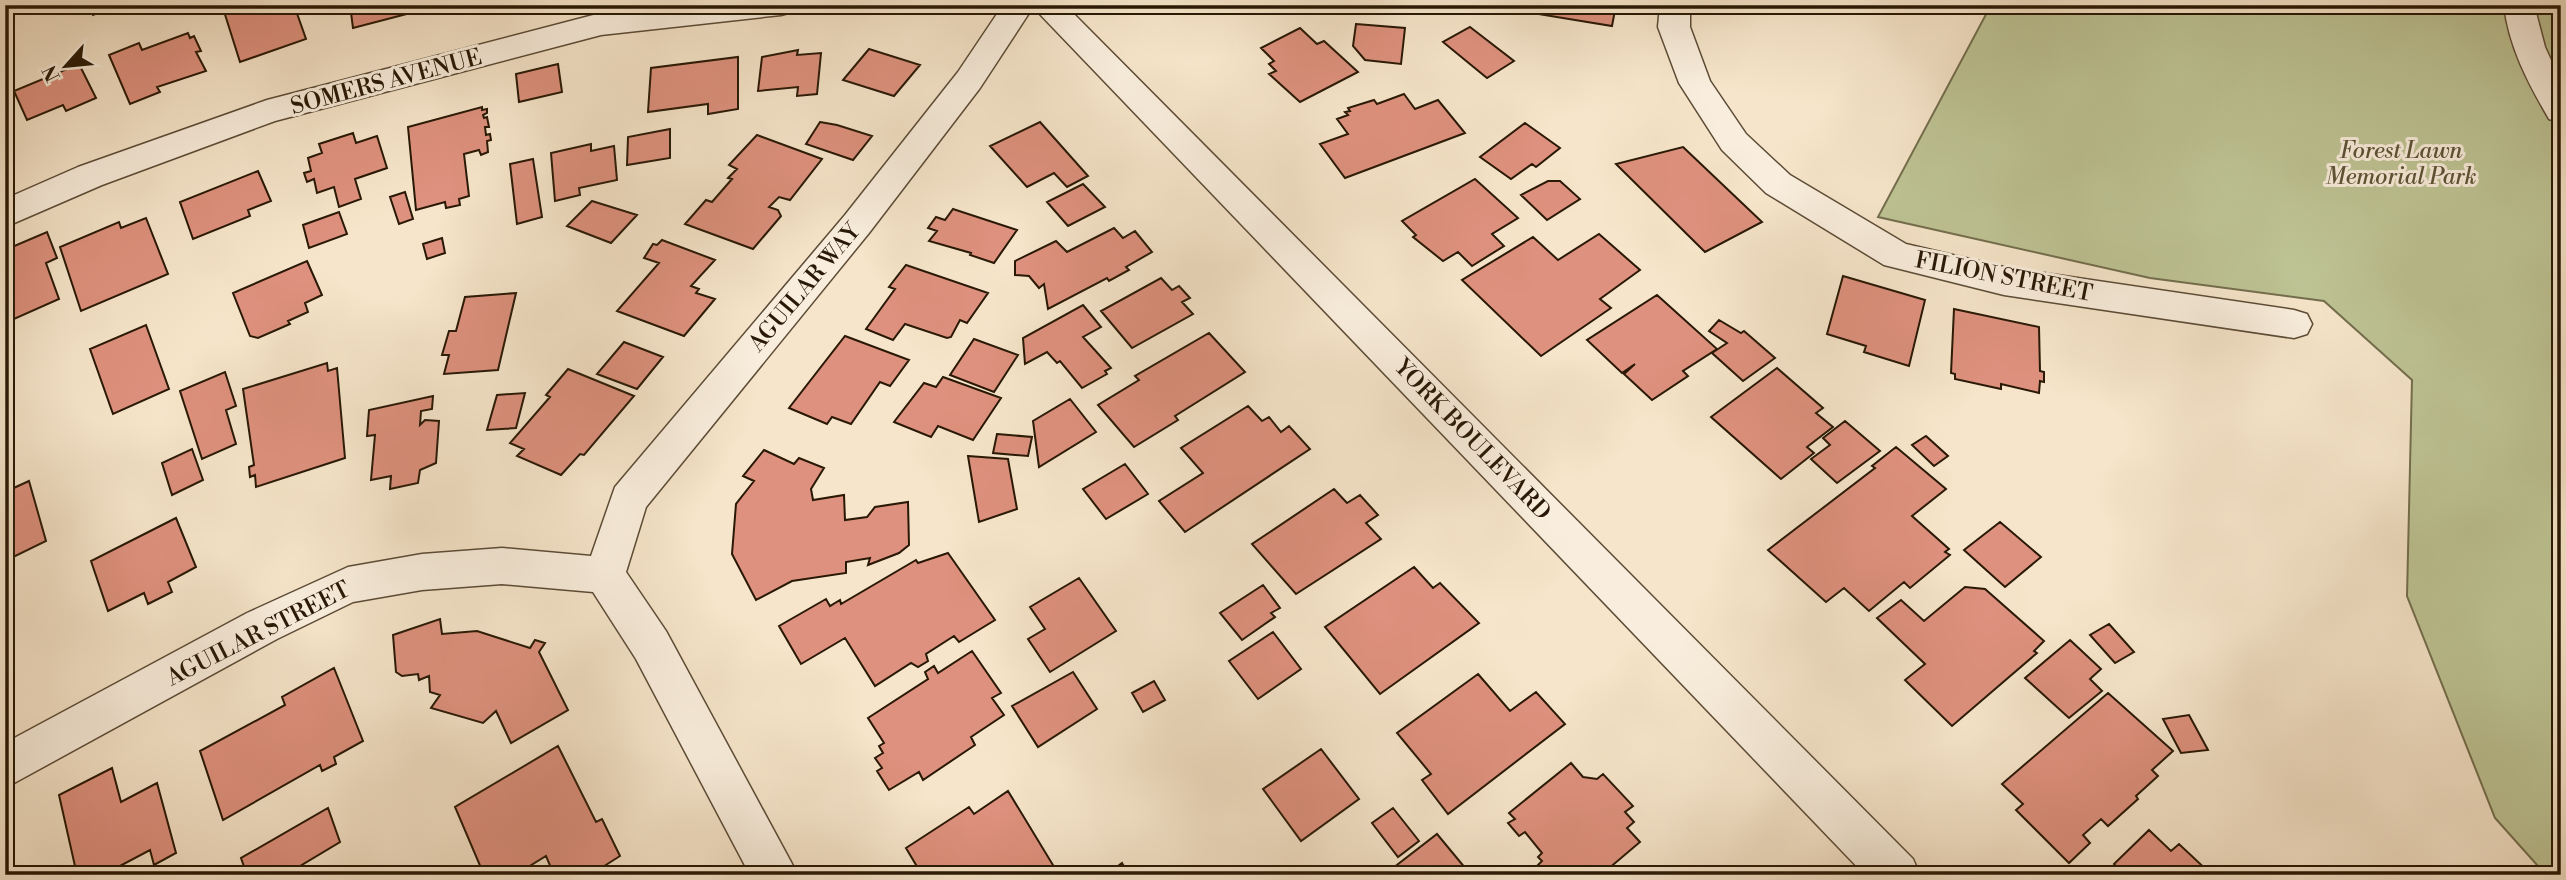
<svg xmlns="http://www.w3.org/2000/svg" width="2566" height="880" font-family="'Libre Bodoni',serif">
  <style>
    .green { fill: #bec495; stroke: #736e4d; stroke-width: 2 }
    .building { fill: #de917e; stroke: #281805; stroke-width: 2 }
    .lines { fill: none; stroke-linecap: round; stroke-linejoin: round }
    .minor-casing { stroke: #5c4b36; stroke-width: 3 }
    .minor { fill: #f9eedd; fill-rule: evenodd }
    .labels { text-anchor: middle; stroke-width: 6; stroke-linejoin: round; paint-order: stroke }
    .street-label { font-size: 23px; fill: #281805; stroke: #f9eedd }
    .park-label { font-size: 23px; font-style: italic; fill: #5c5437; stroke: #f9eedd }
  </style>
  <rect width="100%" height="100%" fill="#f6e5ca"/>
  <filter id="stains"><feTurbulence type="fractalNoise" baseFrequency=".00286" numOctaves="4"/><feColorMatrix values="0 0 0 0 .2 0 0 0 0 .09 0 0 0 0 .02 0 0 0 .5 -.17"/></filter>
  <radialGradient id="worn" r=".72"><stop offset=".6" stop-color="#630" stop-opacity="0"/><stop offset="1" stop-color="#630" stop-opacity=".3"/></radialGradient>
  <!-- green -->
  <path class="green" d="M1991,5H2561V875H2546L2495,818L2407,596L2412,380L2324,301L2150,278L1878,217Z"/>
  <!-- building -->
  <path class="building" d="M88,5H117L93,15Z
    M222,5H294L306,39L240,62Z
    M350,5H421L422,10L353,28Z
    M1533,5H1616L1612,26L1532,13Z
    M1356,24L1405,28L1401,64L1365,60L1353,46Z
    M1470,27L1514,61L1487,78L1443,42Z
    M1300,28L1317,44L1324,41L1358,72L1300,102L1269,74L1276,71L1269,64L1274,61L1261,48Z
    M188,33L190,38L194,36L201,51L196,52L206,71L157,87L160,92L130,104L109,55L139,43L142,50Z
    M869,49L920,65L894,96L843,80Z
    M798,50L797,55L821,53L817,94L797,96L798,87L758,91L762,57Z
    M738,57V109L708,114V104L648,112L651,68Z
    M79,64L96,98L66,111L63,105L27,120L14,91Z
    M558,64L562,92L519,102L516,74Z
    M1404,94L1415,109L1438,100L1465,133L1345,178L1320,144L1348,134L1337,119L1348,115L1345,112L1350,111L1348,108L1374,100L1377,104Z
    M482,107V110L487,109V113L483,115L484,118L487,117L489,127H485L486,135L490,134L491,140L487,141L488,152L481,155L479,150L464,154L469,196L459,199L460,205L446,208L445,202L416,210L408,127Z
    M820,122L837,125L872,136L853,160L806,144Z
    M1040,122L1088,176L1067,187L1054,173L1027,187L990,146Z
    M1525,123L1560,148L1536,167L1532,164L1511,179L1480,157Z
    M670,129V158L627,165L628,137Z
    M353,133L356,143L377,136L387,168L355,179L361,199L339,207L334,187L317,193L314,179L307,182L304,173L311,171L308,158L322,153L319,144Z
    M757,135L822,159L790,200L779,197L769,207L778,210L781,216L753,249L685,224L706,200L712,202L732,179L728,178L737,169L729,165Z
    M591,144V151L614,146L617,180L579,188L580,195L555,201L551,153Z
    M1683,147L1762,222L1705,252L1616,164Z
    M533,159L542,217L517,224L510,164Z
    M258,171L271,201L248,210L250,216L193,239L180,202Z
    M1475,179L1518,218L1492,234L1504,246L1472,266L1458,252L1443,261L1413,237L1416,235L1402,221Z
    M1548,181H1560L1580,199L1547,220L1521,195Z
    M1083,184L1105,207L1068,226L1047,202Z
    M405,192L413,219L399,224L390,197Z
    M592,201L637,215L611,243L567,226Z
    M953,209L1017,230L994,263L970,255L971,253L929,241L937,231L928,228L936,217L945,220Z
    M339,212L347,234L309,248L303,225Z
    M146,218L168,274L81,311L60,247L119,222L121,228Z
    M1114,228L1123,238L1135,231L1152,252L1126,267L1129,270L1109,281L1107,278L1048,309L1044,284L1039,288L1029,276L1015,275V261L1056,241L1067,252Z
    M47,232L57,258L46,263L59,299L5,323V250Z
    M1599,234L1640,270L1600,299L1611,308L1541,356L1462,280L1533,237L1558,260Z
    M442,238L445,253L427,259L423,244Z
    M662,240L715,260L691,286L699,289L696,293L715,299L684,336L617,311L659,263L644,258L653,244L657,245Z
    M307,261L322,295L305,303L308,312L288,321L290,324L258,338L250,336L233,293Z
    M906,265L988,293L967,323L960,320L951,337L947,338L905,324L893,340L866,329L895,289L889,287Z
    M1843,276L1925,300L1909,366L1864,352L1866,346L1827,334Z
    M1161,278L1172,290L1179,286L1190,298L1182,302L1193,314L1132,348L1101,311Z
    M516,293L498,370L444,374L449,355H442L449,331H456L465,297Z
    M1657,295L1717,349L1683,371L1688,376L1652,400L1624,374L1635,364L1622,373L1587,340Z
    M1083,305L1101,327L1083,337L1111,368L1105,371L1107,374L1082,388L1060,361L1057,363L1047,352L1025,364L1023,338Z
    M1954,309L2039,327L2040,371L2044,372V382L2040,381L2039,393L2001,384V389L1955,379V374L1951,373Z
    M1719,320L1741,333L1744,331L1775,358L1743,381L1712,353L1727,343L1709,331Z
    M146,325L169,389L113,414L90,349Z
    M1209,333L1245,372L1175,416L1178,420L1134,447L1098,405L1139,380L1135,376Z
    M845,336L909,360L890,386L880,382L851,424L832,417L827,424L789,408Z
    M974,339L1018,355L994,392L950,375Z
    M624,342L663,357L637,389L597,374Z
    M327,363L328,371L337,368L345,458L256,487L255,475L250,477L249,467L254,465L243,389Z
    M1777,368L1823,408L1816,413L1833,427L1807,447L1814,453L1781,479L1711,417Z
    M568,369L634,396L584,455L580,454L561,475L517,456L524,449L510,443L550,397L546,395Z
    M225,372L236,406L226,410L236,444L202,459L180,391Z
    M943,377L1001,398L973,440L938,426L931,437L894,422L924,383L936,387Z
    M525,393L516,428L487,430L497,395Z
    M433,396L432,409L421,411L420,425L425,420L439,421L436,463L420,470L418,483L390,489L391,476L371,480L375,435L367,436L369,410Z
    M1070,399L1096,432L1039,467L1033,421Z
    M1248,406L1262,421L1269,417L1281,432L1289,426L1310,449L1185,532L1159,501L1203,473L1181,448Z
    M1845,421L1880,451L1837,483L1811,459L1830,445L1823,438Z
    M997,434L1032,437L1028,456L993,453Z
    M1926,436L1948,456L1934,466L1912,445Z
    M1896,447L1946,489L1912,516L1949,549L1945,552L1950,555L1910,588L1904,582L1869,611L1844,588L1826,602L1768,550L1875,468L1872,466Z
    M192,449L203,480L172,495L162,463Z
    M764,450L794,464L799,458L824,468L811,489L813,500L844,495L845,520L867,517L875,507L908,502L909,545L899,553L868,565L870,558L846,562V573L792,581L756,600L732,554L736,504L754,481L743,476Z
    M968,456L1008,459L1017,509L979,522Z
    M1125,464L1148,494L1106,519L1083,489Z
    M29,481L46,541L13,557L14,561L5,565V492Z
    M1334,489L1347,503L1360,495L1378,515L1366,523L1381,539L1296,594L1252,544Z
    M176,518L196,567L168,582L172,592L148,604L144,593L108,611L91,561Z
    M2000,522L2041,557L2005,587L1964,550Z
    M948,553L995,620L959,642L954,636L926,654L928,661L918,667L911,663L875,686L845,638L801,664L779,626L826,599L830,606L840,600L841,604L916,560L918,563Z
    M1414,567L1433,588L1440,583L1479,623L1380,694L1325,627Z
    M1079,578L1116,631L1050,672L1028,639L1045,629L1030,607Z
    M1263,585L1280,608L1271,613L1275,617L1242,640L1220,613Z
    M1965,587L1985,589L2044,641L2034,651L2037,653L1952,726L1905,680L1925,664L1877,618L1901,600L1924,621Z
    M440,619L442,634L477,631L530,648L535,640L545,643L539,652L568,710L511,743L496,711L483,723L431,708L440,695L430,692L429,676L419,680L418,674L402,676L396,672L393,635Z
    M2109,624L2134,652L2115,663L2090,635Z
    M1273,632L1301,669L1258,699L1229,661Z
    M2070,640L2101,669L2090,679L2102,691L2069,718L2025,678Z
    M972,651L1001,693L992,698L1004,715L971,737L975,745L923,780L919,772L889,790L877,771L882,768L875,758L883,753L879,746L884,743L868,718L928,679L925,672L934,666L938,673Z
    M334,668L363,741L334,757L336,764L322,771L320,765L223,820L200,751L285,705L282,697Z
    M1073,672L1097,709L1038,747L1012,706Z
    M1478,674L1510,711L1536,692L1565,724L1448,814L1422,780L1431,774L1397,733Z
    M1154,681L1165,700L1143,712L1132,693Z
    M2108,693L2173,751L2152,770L2158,776L2136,796L2138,799L2108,826L2101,819L2083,835L2090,843L2069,863L2016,810L2023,804L2002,784Z
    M2189,715L2208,750L2181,753L2163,719Z
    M558,746L596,822L602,819L620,856L590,875H554L546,856L515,875H484L455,807Z
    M1321,749L1359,799L1301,841L1263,789Z
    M1571,763L1583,777L1597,779L1603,774L1633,806L1625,812L1634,822L1627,828L1640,842L1601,875H1528L1542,861L1538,857L1542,853L1525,832L1519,836L1508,823L1515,819L1509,813Z
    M112,768L121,802L157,783L176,853L154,865L150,850L103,875H77L59,795Z
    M1008,791L1059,875H922L906,848L969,807L974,814Z
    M328,808L340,842L285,875H247L241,858Z
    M1393,808L1419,841L1398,857L1372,823Z
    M2149,830L2171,851L2179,844L2212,875H2125L2114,864Z
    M1437,834L1471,875H1384Z
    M1122,863L1129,875H1106Z"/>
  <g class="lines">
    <!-- minor casing -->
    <g class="minor-casing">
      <path id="minor" d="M680,5H796L792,12L781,15L601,35L275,121L102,185L5,227V199L78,167L267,100L601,13Z
        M1003,5H1065L1913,859L1920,875H1865L1033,7L980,88L869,233L646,507L626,572L666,631L798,875H750L636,659L593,592L502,584L422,590L353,602L277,639L5,788V743L247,613L348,567L422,554L502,548L591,556L615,487L845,215L958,72Z
        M1660,5H1690V27L1710,81L1746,134L1790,175L1906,244L2004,267L2294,310L2307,314L2312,324L2307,334L2294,338L2004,295L1884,265L1766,193L1722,150L1679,83L1658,27Z
        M2504,5H2534L2545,47L2561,82V123L2549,119C2528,83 2509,47 2504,5Z"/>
    </g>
    <!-- minor -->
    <use href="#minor" class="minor"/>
  </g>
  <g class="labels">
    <!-- street labels -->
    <g class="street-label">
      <text transform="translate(386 81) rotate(-15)" y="8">SOMERS AVENUE</text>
      <text transform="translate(2004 276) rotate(11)" y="8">FILION STREET</text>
      <text transform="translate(804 287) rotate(-50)" y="8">AGUILAR WAY</text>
      <text transform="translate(1473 439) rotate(46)" y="8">YORK BOULEVARD</text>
      <text transform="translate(258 633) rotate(-27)" y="8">AGUILAR STREET</text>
    </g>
    <!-- park labels -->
    <g class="park-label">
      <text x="2401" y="158">Forest Lawn<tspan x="2401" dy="26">Memorial Park</tspan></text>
    </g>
  </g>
  <!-- margin -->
  <rect width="2566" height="880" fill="none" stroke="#f6e5ca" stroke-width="28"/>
  <rect x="7" y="7" width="2552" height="866" fill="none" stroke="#281805" stroke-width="3.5"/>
  <rect x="14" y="14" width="2538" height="852" fill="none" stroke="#281805" stroke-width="2"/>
  <!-- north arrow -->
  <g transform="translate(66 66) rotate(243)" stroke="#f9eedd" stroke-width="5" paint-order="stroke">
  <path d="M0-5L12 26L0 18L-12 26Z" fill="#281805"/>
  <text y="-10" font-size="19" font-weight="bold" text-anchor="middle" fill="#281805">N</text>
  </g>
  <rect width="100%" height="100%" filter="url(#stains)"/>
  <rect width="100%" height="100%" fill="url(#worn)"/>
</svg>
